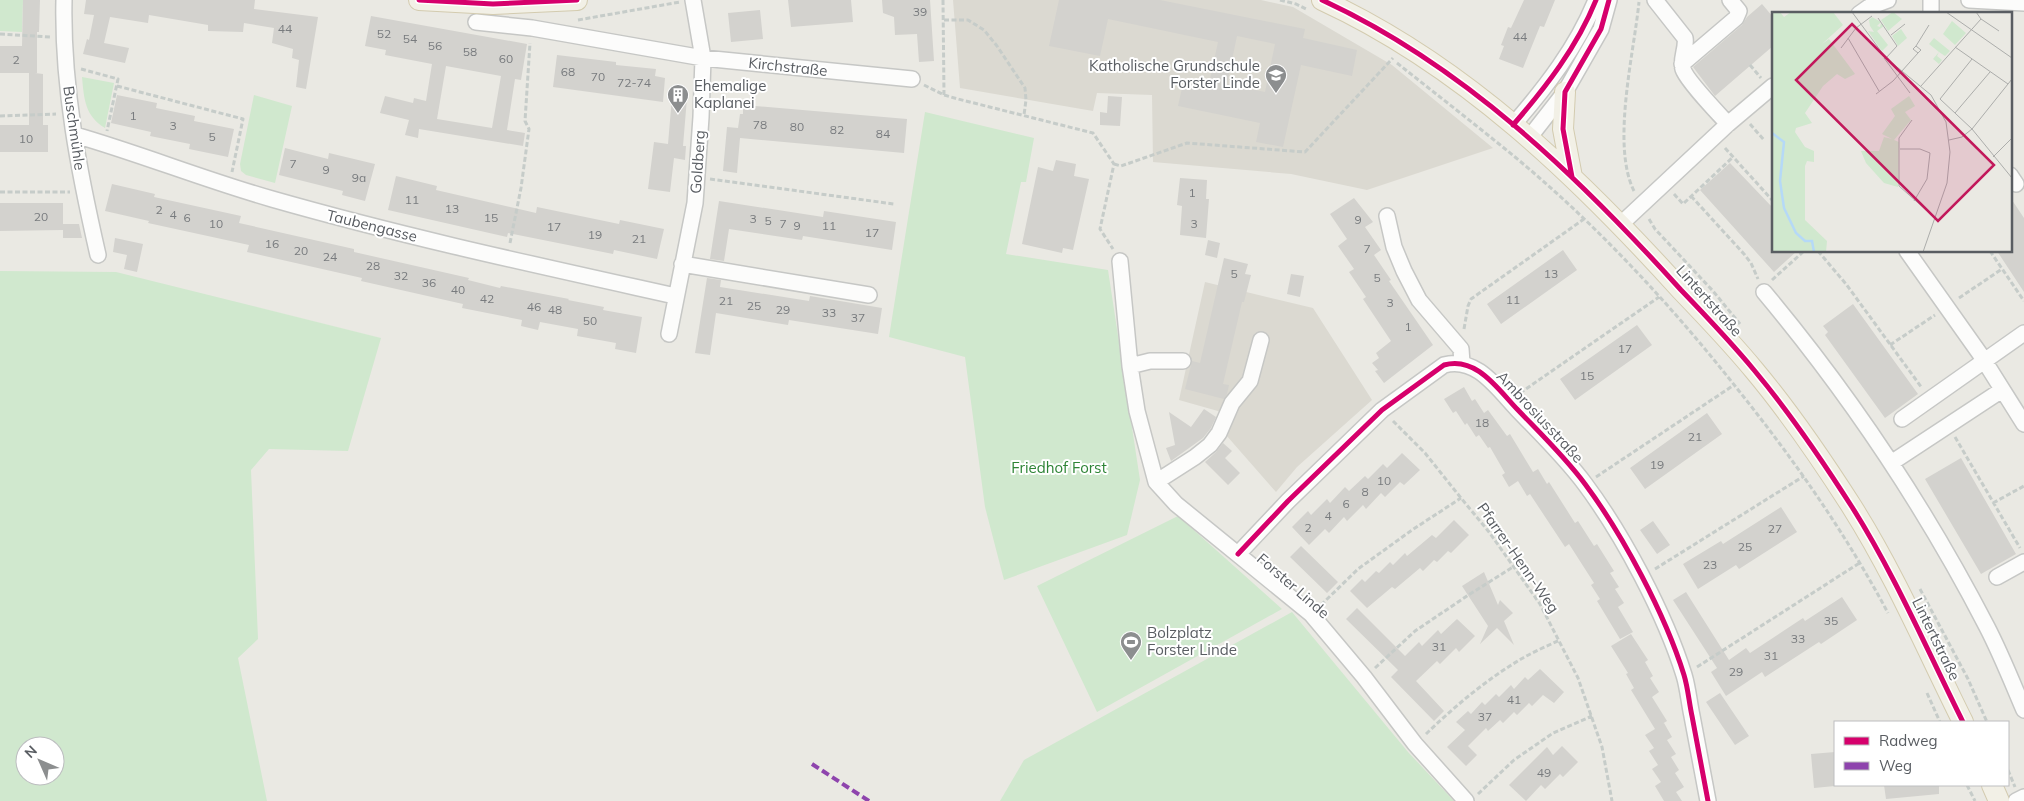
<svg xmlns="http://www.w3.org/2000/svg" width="2024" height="801" font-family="Mulish,sans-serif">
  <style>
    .education { fill: #dbd9d1 }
    .green { fill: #d0e8ce; fill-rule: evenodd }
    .building { fill: #d3d2ce; fill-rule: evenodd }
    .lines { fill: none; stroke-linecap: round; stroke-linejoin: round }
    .minor-casing { stroke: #c6c7c5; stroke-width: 18 }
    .major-casing { stroke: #d3cbaf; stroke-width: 22 }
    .path { stroke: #c6ccc9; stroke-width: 3; stroke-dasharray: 5 2.5; stroke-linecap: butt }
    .minor { stroke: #fcfcfb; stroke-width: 15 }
    .major { stroke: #f2f0e6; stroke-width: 20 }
    .quiet { stroke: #8e44ad; stroke-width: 4; stroke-dasharray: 8 4; stroke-linecap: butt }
    .cycleway-casing { stroke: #fff; stroke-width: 8 }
    .cycleway { stroke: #d6006c; stroke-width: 5 }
    .labels { text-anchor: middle; stroke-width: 4; stroke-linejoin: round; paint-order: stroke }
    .number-label { font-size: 12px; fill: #787b7e }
    .poi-label { font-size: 15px; fill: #595d62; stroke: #fff; text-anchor: start }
    .street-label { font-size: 15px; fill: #595d62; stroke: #fff }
    .park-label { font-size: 15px; fill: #2e8436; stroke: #fff }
    .inset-river { fill: none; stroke: #b5d9f7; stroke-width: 2.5 }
    .inset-road { fill: none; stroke: #acadab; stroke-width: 1 }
    .view { fill: #c2185b; fill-opacity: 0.15; stroke: #c2185b; stroke-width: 2.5 }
    .inset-edge { fill: none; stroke: #595d62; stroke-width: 2.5 }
  </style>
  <rect width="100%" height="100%" fill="#eae9e3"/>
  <!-- education -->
  <path class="education" d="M953,0H1261L1293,7L1392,65L1493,148L1367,190L1291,174L1153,162L1152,95L1097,93L1093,111L960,88Z
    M1205,282L1313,308L1372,400L1297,467L1276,492L1226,435L1232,415L1179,400Z"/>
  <!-- green -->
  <path class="green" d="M0,0H23L22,32L0,31Z
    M82,77L114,83L105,128C85,116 84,99 82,77Z
    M254,95L292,106L275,183L246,175L241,171L240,164Z
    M925,112L1034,138L1026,182H1021L1006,254L1108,270L1140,480L1127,535L1004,580L985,507L965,357L889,337Z
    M0,271L116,272L381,338L348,451L269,449L251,470L258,639L238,658L267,801H0ZM25,746H55V776H25Z
    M1178,516L1282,609L1097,712L1037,586Z
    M1292,612L1408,752L1454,801H1000L1024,760Z"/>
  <!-- building -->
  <path class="building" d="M23,0H40L39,32H37V73H35L43,74V125H48V152H0V125H29V73H0V46H22Z
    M86,0H255L254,9L318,17L306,89L296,87L299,60L292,58L293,49L272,43L274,28L244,23L243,32L208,31V25L149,15L148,23L110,17L104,43L129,48L125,63L83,54L87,39L89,40L94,15L84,14Z
    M788,0H851L853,22L791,27Z
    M882,0H930L934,61L919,62L917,34L895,35L894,17L883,13Z
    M1059,0H1160L1305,29L1303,38L1357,50L1352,76L1301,65L1283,147L1256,142L1260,123L1178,106L1184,79L1209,84L1218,42L1108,19L1100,56L1049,46ZM1237,36L1275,44L1265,92L1227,84Z
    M1524,0H1555L1544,27L1540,26L1523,68L1499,59L1504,46L1501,45L1508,27L1511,28Z
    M1762,4L1773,17V46L1715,96L1693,67L1742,25L1747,17Z
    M760,10L763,39L731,42L728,13Z
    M371,16L527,44L521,80L515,79L507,130L525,133L523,146L419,129L418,138L405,135L409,120L380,113L385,96L413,103L414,98L426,101L432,64L385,55L386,50L365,46ZM446,66L501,76L492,128L437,119Z
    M557,55L616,62V65L656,69L655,76L665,78L663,102L553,87Z
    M117,95L157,103L156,108L195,116L194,121L234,129L228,157L189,149L190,144L150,136L151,132L111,123Z
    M1108,96L1122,97L1120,126L1100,125V112L1107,113Z
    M672,97L687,98L683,146H686L685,160L674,158L670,192L648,189L654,142L668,144Z
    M743,105L907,119L904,153L740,138L737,173L723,171L727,127L738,128L740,114H743Z
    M285,148L328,159L329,153L375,164L365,201L342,195L343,191L279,175Z
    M1056,160L1076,164L1074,176L1089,179L1073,250L1063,248L1062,253L1022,244L1038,167L1053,171Z
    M1730,163L1773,208V251H1797L1774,272L1700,190Z
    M396,176L437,186L436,190L536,213L537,207L619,224L620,220L664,229L657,259L614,250L613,254L508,233L507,237L388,210Z
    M1180,178L1207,180L1206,199H1209L1206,238L1180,235L1182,206L1177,205Z
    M112,184L155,194L154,197L241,216L239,223L354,249V252L469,278L468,280L500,288L501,286L569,299L568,300L604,307L603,310L642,317L636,353L615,349L616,343L577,336L578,329L540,322L538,330L521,326L522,320L462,308L463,304L361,281L362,278L247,252L249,245L148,223L149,221L105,211Z
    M2010,197L2024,218V292L1997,251H2010Z
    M1354,198L1373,222L1365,227L1381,250L1374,255L1391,280L1389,281L1433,345L1384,383L1375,371L1378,370L1372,363L1379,358L1376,353L1391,341L1363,299L1366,297L1349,272L1354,269L1338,246L1347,239L1330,214Z
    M719,201L823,217L824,211L896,222L892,250L803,236L802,240L729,229L724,261L710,259Z
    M0,203H63V224H79L82,238H63V230L0,231Z
    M115,238L143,244L137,272L124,269L127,255L113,252Z
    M1208,240L1220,243L1217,258L1205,255Z
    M1563,250L1577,270L1501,324L1487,304Z
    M1224,258L1248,264L1245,274L1251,275L1244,302H1242L1223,384L1229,385L1227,394L1224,399L1185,389L1192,361L1200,363Z
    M1291,274L1304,276L1300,297L1287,294Z
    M707,278L721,280L720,287L809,301L810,296L882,308L878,334L789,320L788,325L716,313L710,355L695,353Z
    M1853,304L1918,394L1885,418L1825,335L1828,332L1823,326Z
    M1637,325L1652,345L1575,400L1560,379Z
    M1464,387L1472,401L1475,399L1484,413L1488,410L1507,436L1510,434L1533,472L1538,469L1547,484L1549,482L1575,523L1578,521L1594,546L1597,544L1614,571L1610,573L1619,587L1615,589L1624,603L1618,607L1633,632L1620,639L1597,601L1600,599L1591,585L1594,583L1569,544L1565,547L1530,494L1527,496L1518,481L1509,487L1502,475L1505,473L1490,447L1488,448L1479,435L1476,437L1467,423L1465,425L1456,411L1453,413L1444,399Z
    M1204,409L1216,417L1211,428L1203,438L1171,461L1166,448L1175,445L1169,412L1191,427Z
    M1707,413L1722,434L1645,489L1630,468Z
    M1223,443L1232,451L1225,458L1240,473L1228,485L1205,462L1216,452Z
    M1402,453L1420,470L1404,485L1400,482L1385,497L1381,493L1366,509L1363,505L1347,521L1344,517L1329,533L1325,529L1309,545L1292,527L1308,511L1311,515L1327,499L1330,503L1345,487L1349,491L1365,476L1368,479L1383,464L1387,468Z
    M1961,458L2016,554L1981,574L1925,479Z
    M1781,507L1797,532L1739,569L1736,565L1698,589L1683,564L1721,541L1723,544Z
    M1454,520L1469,535L1451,553L1448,551L1437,562L1434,560L1423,571L1420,568L1395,589L1392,587L1367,608L1350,591L1362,579L1365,582L1376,571L1379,573L1390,562L1393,565L1405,553L1407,556L1432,535L1436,538Z
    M1653,521L1670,545L1657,554L1640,530Z
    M1301,546L1338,582L1327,593L1290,557Z
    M1484,572L1498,605L1500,600L1513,613L1504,621L1514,645L1497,628L1480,644L1488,626L1462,586Z
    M1686,592L1729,660L1746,648L1750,653L1803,618L1805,621L1842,597L1857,620L1821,644L1819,642L1765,677L1762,672L1726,696L1711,672L1717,668L1673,600Z
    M1357,608L1405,656L1419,642L1422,646L1438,630L1441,634L1457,619L1475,636L1459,652L1456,648L1440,664L1437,661L1416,681L1444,711L1434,721L1391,677L1398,670L1346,619Z
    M1631,634L1648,660L1645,662L1653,676L1650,678L1659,692L1652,697L1667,721L1662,724L1664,723L1672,737L1667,740L1676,754L1671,757L1679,770L1675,773L1684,787L1676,792L1682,801H1664L1655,786L1661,782L1652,769L1658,765L1649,751L1654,748L1645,735L1655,729L1631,690L1634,688L1626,674L1628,673L1611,646Z
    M1540,669L1564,692L1554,703L1543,695L1532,706L1529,703L1517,715L1514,712L1503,723L1500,720L1488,731L1486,728L1468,746L1477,755L1466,766L1447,747L1465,730L1456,722L1468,711L1471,714L1482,702L1485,705L1496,694L1499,697L1511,685L1514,689L1525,677L1528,680Z
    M1720,693L1749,736L1735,745L1706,702Z
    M1562,746L1578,762L1563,777L1560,774L1545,789L1541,785L1526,801L1509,785L1547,747L1553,755Z
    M1835,752V786L1814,788L1811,754Z
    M1884,785H1939V794L1886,799Z"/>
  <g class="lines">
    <!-- minor casing -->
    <g class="minor-casing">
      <path id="minor" d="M64,0C62,86 79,172 98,255
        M1655,0L1685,38C1687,48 1680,59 1683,69C1686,80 1719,114 1728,124
        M1969,0L2024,3
        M1859,14L1869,7L1888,0
        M1931,14V0
        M476,22L532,28L703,58L912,79
        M1682,64L1736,18L1739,11L1730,0
        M1513,125C1546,87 1577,47 1596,0
        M75,135C141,154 205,180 272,199C405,237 540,266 675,296
        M1529,138L1565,92L1601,29L1609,0
        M2010,175L2016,184
        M1387,216L1394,247L1404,271L1419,300L1461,349L1462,363
        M1621,224L1728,124L1773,86
        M1907,251L1980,354L2024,424
        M1120,261L1130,366L1137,411L1156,482L1176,504L1311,614L1364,677L1415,744L1466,801
        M682,264L869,295
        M1764,292C1850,395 1925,507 1987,627C2001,654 2012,682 2024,710
        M669,334L695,203L701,117L703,58L693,0
        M1130,366L1150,361H1183
        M1902,419L2024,333
        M1891,463L2002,390
        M1156,482L1195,457L1210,445L1219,433L1232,403L1250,381L1261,340
        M1238,554L1288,501L1382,410L1444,365C1476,356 1497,388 1517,409C1540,433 1565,457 1585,484C1623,535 1665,614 1684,675C1688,688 1689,702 1692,716C1697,744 1703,773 1708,801
        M1997,577L2024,562
        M2016,801L2024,797"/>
    </g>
    <!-- major casing -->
    <g class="major-casing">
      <path id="major" d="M419,0L493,4L577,0
        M1322,0C1463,65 1578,176 1681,290C1706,316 1731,342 1754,370C1790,413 1822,460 1852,507C1895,575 1927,650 1963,722
        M1565,92L1563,129L1572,177
        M1992,785L1999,801"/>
    </g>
    <!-- path -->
    <path class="path" d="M943,0L944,95
      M1280,0L1296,4L1308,10
      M578,20L680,2
      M944,20H968L984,30L997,46L1025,88L1026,100L1024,115
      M0,34L50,37
      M1397,63C1436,94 1476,125 1515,157C1598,226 1672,306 1739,391C1795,461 1846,534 1888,613
      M1750,65L1761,78
      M81,69L118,79L107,131
      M924,85L944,95L958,99L1093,133L1114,164L1100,229L1113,249
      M117,86L243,119L232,172
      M0,116L56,114
      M1750,124L1764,140
      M1725,148L1773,201
      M1114,164L1121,166L1187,143L1305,152L1393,58
      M710,179L894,204
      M1634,191C1611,145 1634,53 1639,2
      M0,192H70
      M1674,194L1683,204L1733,157
      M1691,196L1744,254L1751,263L1758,279
      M1649,219L1655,229L1713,291L1740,324
      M510,243L521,188L529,129L525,121L530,43
      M1818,251L1846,284L1922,388
      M1990,251L2024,301
      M1772,280L1804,251
      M1959,298L2002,269
      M1464,329L1468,306L1471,299L1584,219
      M1890,345L1935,315
      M1520,393L1659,297
      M1393,421L1425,453L1461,498L1489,532L1540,604L1578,678L1602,747L1612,801
      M1955,437L2020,548
      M1596,477L1734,385
      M1993,503L2024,486
      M1655,569L1804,476
      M1920,589L1968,679L1987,722
      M1321,605L1358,569L1412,530L1461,498
      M1697,667L1861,562
      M1375,668L1415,631L1470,594L1513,567
      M1927,693L1940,722
      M1426,734C1455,706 1486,680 1521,659C1533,652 1547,646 1560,640
      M2008,770L2015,787
      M1967,785L1975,801
      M1478,794L1514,760L1553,733L1592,716"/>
    <!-- minor -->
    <use href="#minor" class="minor"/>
    <!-- major -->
    <use href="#major" class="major"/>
    <!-- quiet -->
    <path class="quiet" d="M812,764L869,801"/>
    <!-- cycleway casing -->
    <g class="cycleway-casing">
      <path id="cycleway" d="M419,0L493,4L577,0
        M1322,0C1463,65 1578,176 1681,290C1706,316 1731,342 1754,370C1790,413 1822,460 1852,507C1895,575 1927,650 1963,722
        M1513,125C1546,87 1577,47 1596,0
        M1572,177L1563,129L1565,92L1601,29L1609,0
        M1238,554L1288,501L1382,410L1444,365C1476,356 1497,388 1517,409C1540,433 1565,457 1585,484C1623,535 1665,614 1684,675C1688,688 1689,702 1692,716C1697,744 1703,773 1708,801"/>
    </g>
    <!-- cycleway -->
    <use href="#cycleway" class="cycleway"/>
  </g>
  <!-- icons -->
  <defs>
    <g id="school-pin" transform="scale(1.125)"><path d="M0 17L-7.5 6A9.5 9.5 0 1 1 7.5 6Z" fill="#8c8e8f" stroke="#fff"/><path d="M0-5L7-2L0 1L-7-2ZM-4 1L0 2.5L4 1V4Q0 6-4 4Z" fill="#fff"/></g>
    <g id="building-pin" transform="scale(1.125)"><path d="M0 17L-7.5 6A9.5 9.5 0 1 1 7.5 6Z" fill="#8c8e8f" stroke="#fff"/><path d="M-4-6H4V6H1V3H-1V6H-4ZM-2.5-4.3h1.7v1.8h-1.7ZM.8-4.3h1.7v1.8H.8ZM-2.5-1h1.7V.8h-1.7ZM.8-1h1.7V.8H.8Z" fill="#fff"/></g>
    <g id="stadium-pin" transform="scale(1.125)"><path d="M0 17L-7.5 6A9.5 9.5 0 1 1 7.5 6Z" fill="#8c8e8f" stroke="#fff"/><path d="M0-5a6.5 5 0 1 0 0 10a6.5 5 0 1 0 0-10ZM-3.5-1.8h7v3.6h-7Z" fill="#fff"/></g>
  </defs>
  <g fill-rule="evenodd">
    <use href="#school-pin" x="1276" y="75"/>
    <use href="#building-pin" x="678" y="95"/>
    <use href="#stadium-pin" x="1131" y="642"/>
  </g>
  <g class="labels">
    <!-- number labels -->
    <g class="number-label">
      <text x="920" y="16">39</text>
      <text x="285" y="33">44</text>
      <text x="384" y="38">52</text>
      <text x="1520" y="41">44</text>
      <text x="410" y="43">54</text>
      <text x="435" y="50">56</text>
      <text x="470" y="56">58</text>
      <text x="506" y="63">60</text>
      <text x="16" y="64">2</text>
      <text x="568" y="76">68</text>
      <text x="598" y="81">70</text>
      <text x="634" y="87">72-74</text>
      <text x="133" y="120">1</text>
      <text x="760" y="129">78</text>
      <text x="173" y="130">3</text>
      <text x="797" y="131">80</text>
      <text x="837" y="134">82</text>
      <text x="883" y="138">84</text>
      <text x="212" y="141">5</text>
      <text x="26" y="143">10</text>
      <text x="293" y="168">7</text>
      <text x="326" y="174">9</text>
      <text x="359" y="182">9a</text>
      <text x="1192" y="197">1</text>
      <text x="412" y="204">11</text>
      <text x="452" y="213">13</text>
      <text x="159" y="214">2</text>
      <text x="173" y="219">4</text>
      <text x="41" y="221">20</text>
      <text x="187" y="222">6</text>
      <text x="491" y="222">15</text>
      <text x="753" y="223">3</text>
      <text x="1358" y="224">9</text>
      <text x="768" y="225">5</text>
      <text x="216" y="228">10</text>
      <text x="783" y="228">7</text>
      <text x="1194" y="228">3</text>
      <text x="797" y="230">9</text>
      <text x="829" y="230">11</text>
      <text x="554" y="231">17</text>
      <text x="872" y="237">17</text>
      <text x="595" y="239">19</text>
      <text x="639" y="243">21</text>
      <text x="272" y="248">16</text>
      <text x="1367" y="253">7</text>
      <text x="301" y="255">20</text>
      <text x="330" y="261">24</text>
      <text x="373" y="270">28</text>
      <text x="1234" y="278">5</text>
      <text x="1551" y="278">13</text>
      <text x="401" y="280">32</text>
      <text x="1377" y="282">5</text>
      <text x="429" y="287">36</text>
      <text x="458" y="294">40</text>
      <text x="487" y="303">42</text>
      <text x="1513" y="304">11</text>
      <text x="726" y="305">21</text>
      <text x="1390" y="307">3</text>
      <text x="754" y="310">25</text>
      <text x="534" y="311">46</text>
      <text x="555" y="314">48</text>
      <text x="783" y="314">29</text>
      <text x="829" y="317">33</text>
      <text x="858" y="322">37</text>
      <text x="590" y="325">50</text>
      <text x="1408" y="331">1</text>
      <text x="1625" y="353">17</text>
      <text x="1587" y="380">15</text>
      <text x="1482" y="427">18</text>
      <text x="1695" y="441">21</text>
      <text x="1657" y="469">19</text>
      <text x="1384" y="485">10</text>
      <text x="1365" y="496">8</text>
      <text x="1346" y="508">6</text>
      <text x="1328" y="520">4</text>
      <text x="1308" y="532">2</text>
      <text x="1775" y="533">27</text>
      <text x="1745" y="551">25</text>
      <text x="1710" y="569">23</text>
      <text x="1831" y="625">35</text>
      <text x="1798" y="643">33</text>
      <text x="1439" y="651">31</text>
      <text x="1771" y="660">31</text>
      <text x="1736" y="676">29</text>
      <text x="1514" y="704">41</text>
      <text x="1485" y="721">37</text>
      <text x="1544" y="777">49</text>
    </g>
    <!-- poi labels -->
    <g class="poi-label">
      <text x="1260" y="71" text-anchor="end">Katholische Grundschule<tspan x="1260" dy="17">Forster Linde</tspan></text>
      <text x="694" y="91">Ehemalige<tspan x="694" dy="17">Kaplanei</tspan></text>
      <text x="1147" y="638">Bolzplatz<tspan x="1147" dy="17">Forster Linde</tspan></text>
    </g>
    <!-- street labels -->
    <g class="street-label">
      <text transform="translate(788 67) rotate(6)" y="5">Kirchstraße</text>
      <text transform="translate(74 128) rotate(82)" y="5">Buschmühle</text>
      <text transform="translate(698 162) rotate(-86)" y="5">Goldberg</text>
      <text transform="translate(372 226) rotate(14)" y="5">Taubengasse</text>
      <text transform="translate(1709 301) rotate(48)" y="5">Lintertstraße</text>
      <text transform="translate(1540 417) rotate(47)" y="5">Ambrosiusstraße</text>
      <text transform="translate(1518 558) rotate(55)" y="5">Pfarrer-Henn-Weg</text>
      <text transform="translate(1293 586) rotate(41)" y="5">Forster Linde</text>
      <text transform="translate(1936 639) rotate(64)" y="5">Lintertstraße</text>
    </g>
    <!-- park labels -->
    <g class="park-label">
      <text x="1059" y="473">Friedhof Forst</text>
    </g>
  </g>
  <!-- overview -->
  <g transform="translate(1772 12)">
    <rect width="240" height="240" fill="#eae9e3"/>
    <path d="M0,0H8L12,5L19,0H61L71,13L50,32L57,27L83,62L73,67L65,62L51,74L33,101L40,111L24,116L23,120L33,135L42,139V150L35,149L33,154V208L55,229L54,240H0ZM121,0L130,7L116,19L109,8ZM100,5L109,10L105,14L108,15L109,11L112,14L105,19L116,33L110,39L96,19L102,20L98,14L97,8ZM180,9L194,21L183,33L171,22ZM129,17L135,26L126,34L120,24ZM162,26L178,39L173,44L167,40L165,44L170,48L167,52L161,47L167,40L157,32ZM137,84L143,94L133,100L139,108L122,128L127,130L126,175L112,171L94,151L89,139H107L112,125L120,127L110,122L123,104L119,97Z" fill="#d0e8ce"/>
    <path class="inset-river" d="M0,121L12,130L8,169L12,196L24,221L33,229H40L42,240"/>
    <path class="inset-road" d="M80,0L114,46L159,83L174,110L178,140L175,171L151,240M174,0L240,46M106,6L125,34L114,46M209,7L227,19M119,23L133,12M76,26L107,79M144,34L157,13M183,35L236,72M69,36L84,16L100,4M112,46L138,81M200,47L168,87L200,117L240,166M149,74L209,7L204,0M104,82L121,69L146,41L149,38L144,34L141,37L146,41M183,101L218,60M140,108L127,126V174L163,206M177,128L190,125L200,117L240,67M128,137H148L158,141L155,167L142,189M221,145L240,126"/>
    <path class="view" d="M80,12L222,153L166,209L24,68Z"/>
    <rect width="240" height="240" class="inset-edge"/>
  </g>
  <!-- legend -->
  <rect x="1834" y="721" width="175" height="65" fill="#ffffff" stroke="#bdbec0"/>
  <rect x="1844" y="737" width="25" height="8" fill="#d6006c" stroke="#bdbec0"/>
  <text x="1879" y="746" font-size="15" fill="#595d62">Radweg</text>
  <rect x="1844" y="762" width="25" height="8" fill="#8e44ad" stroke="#bdbec0"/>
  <text x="1879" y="771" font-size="15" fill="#595d62">Weg</text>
  <!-- north arrow -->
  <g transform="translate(40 761) rotate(315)"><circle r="24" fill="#ffffff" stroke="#bdbec0"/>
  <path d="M0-4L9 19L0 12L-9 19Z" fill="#8c8e8f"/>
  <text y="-8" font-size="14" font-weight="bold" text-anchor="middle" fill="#595d62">N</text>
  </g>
</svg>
